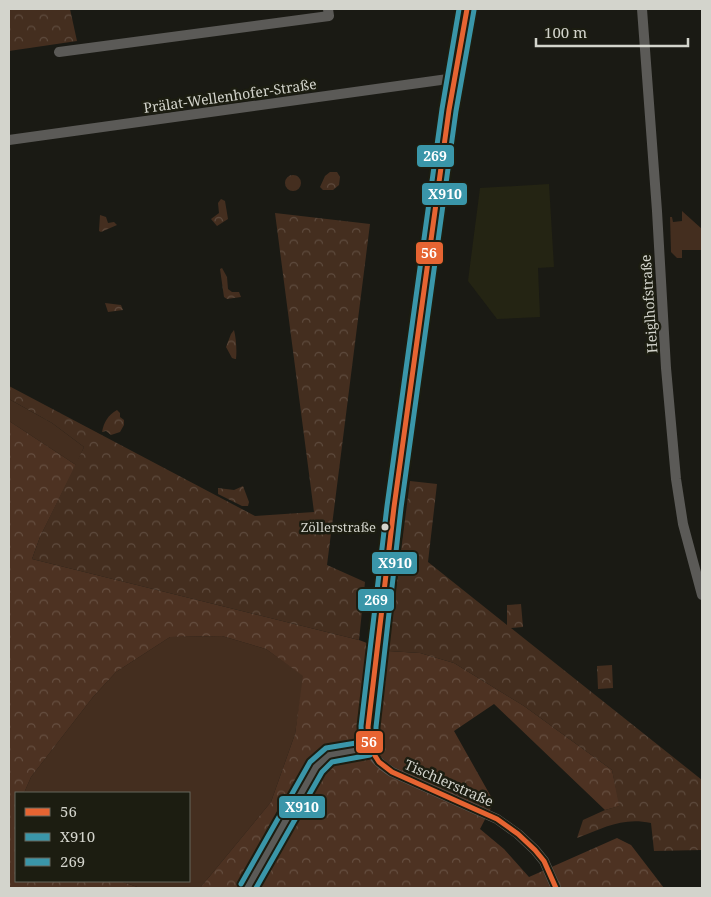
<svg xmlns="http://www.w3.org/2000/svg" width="711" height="897" font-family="'Noto Serif',serif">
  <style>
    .built { fill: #242413 }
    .grass { fill: #442e1f }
    .forest { fill: url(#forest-crowns) }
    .park { fill: url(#park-crowns) }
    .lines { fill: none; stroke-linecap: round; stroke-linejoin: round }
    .minor { stroke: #5b5a57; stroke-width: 10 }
    .bus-1-casing { stroke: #1c1d11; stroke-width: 9 }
    .bus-2-casing { stroke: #1c1d11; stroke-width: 9 }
    .bus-3-casing { stroke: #1c1d11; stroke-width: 9 }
    .bus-1 { stroke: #e66432; stroke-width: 5 }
    .bus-2 { stroke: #3a96a9; stroke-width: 5 }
    .bus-3 { stroke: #3a96a9; stroke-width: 5 }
    .bus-dot { fill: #d3d4cc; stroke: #1c1d11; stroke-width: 2 }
    .labels { text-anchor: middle; stroke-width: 5; stroke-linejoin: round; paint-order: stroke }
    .bus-label { font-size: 13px; fill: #d3d4cc; stroke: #1c1d11; text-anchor: end }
    .street-label { font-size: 14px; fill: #d3d4cc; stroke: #1c1d11 }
    .line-badge { stroke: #1c1d11; stroke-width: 2 }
    .badge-label { font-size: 14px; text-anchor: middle; font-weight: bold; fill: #fff }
  </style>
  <defs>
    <pattern id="forest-crowns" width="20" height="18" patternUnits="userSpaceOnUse" patternTransform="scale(1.25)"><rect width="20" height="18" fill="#4d3222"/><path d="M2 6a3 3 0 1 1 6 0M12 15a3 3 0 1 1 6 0" fill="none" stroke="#664f41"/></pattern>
    <pattern id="park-crowns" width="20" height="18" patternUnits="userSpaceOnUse" patternTransform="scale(1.25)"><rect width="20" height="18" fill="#442e1f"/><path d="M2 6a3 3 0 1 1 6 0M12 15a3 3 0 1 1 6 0" fill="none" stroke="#5e4b3e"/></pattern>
  </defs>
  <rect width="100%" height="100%" fill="#1a1a14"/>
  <!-- built -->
  <path class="built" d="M549,184L554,267L538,268L540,317L497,319L468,281L480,188Z"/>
  <!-- grass -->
  <path class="grass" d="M682,211L702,229V250H682V258H677L671,252L670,217H672L673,222L682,221Z
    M9,399L52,423L84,447L76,465L9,421Z
    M222,636L266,649L304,676L295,734L271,802L200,888H140L120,881H189V793H24L31,777L93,697L116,672L170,637Z"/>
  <!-- forest -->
  <path class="forest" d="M9,421L76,465L40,537L32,559L359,640L388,651L420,653L454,663L524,706L612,770L620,806L605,810L494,704L454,731L494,802L480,829L504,849L529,877L617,838L631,845L664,888H200L271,802L295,734L303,676L266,649L222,636L170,637L116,672L93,697L31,777L24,793H16V812L15,816L16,817V881H120L140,888H9Z"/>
  <!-- park -->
  <path class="park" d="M9,9H70L77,41L9,51Z
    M330,172H337L340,177L339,185L333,190H323L320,187L325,176Z
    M285 183a8 8 0 1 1 16 0a8 8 0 1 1-16 0Z
    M221,199L225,201L228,219L217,226L211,219L219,213L218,203Z
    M275,213L370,224L327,565L365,582L359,640L32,559L40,537L84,447L52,423L9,399V386L255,516L314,512Z
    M100,215L106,217L108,223L114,222L117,225L101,232L99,231Z
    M222,268L227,277L228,289L232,292H239L241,297L227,299L224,297L220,269Z
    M105,303L121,305L123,310L108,312Z
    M234,330C236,338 237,350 236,359H235L232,358L226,347L231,334Z
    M117,410L120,413V417L124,420V425L120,432L111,435L106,431L102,432C104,422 108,415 117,410Z
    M410,481L437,484L428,562L507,625V605L521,604L523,627L511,628L702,780V850L654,851L651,823C622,817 604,828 577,838L583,820L605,810L619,806L612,770L524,706L454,663L420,653L388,651Z
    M243,486L249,502L248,506H242L218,494V488L234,490Z
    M612,665L613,688L598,689L597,666Z"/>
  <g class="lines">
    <!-- minor -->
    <path class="minor" d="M467,9L449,110L394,507L368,727C369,751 370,758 392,772L497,819L518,834L535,850L544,861L556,888
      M642,9L657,211L666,368L676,479L683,524L702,595
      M59,52L329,16L328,9
      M9,140L455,78
      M248,888L316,767L329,755L369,748"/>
    <!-- bus-1 casing -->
    <g class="bus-1-casing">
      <path id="bus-1" d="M467,9L449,110L394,507L368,727L370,748L379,762L392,772L497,819L518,834L535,850L544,861L556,888"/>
    </g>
    <!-- bus-2 casing -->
    <g class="bus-2-casing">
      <path id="bus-2" d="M376,748V727L401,508L456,111L474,10
        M256,888L322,772L332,762L370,755"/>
    </g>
    <!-- bus-3 casing -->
    <g class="bus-3-casing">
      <path id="bus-3" d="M362,748L361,726L387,506L442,109L459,9
        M241,884L310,762L326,748L368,741"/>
    </g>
    <!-- bus-1 -->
    <use href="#bus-1" class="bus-1"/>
    <!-- bus-2 -->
    <use href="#bus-2" class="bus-2"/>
    <!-- bus-3 -->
    <use href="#bus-3" class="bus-3"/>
  </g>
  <!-- markers -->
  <circle class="bus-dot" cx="385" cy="527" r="4.5"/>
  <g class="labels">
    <!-- bus labels -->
    <g class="bus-label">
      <text x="376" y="532">Zöllerstraße</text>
    </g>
    <!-- street labels -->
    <g class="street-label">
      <text transform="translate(230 96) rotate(-8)" y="5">Prälat-Wellenhofer-Straße</text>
      <text transform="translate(649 304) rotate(-94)" y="5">Heiglhofstraße</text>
      <text transform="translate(449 783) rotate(24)" y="5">Tischlerstraße</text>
    </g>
  </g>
  <g class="line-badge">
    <rect x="416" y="144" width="39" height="24" rx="5" fill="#3a96a9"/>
    <rect x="421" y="182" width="47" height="24" rx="5" fill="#3a96a9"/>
    <rect x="415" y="241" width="29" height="24" rx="5" fill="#e66432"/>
    <rect x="371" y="551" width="47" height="24" rx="5" fill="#3a96a9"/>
    <rect x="357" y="588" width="38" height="24" rx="5" fill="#3a96a9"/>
    <rect x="355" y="730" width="29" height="24" rx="5" fill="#e66432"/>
    <rect x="278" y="795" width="48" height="24" rx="5" fill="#3a96a9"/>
  </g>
  <g class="badge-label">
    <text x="435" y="161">269</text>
    <text x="445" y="199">X910</text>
    <text x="429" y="258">56</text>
    <text x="395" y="568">X910</text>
    <text x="376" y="605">269</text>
    <text x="369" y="747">56</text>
    <text x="302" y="812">X910</text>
  </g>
  <!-- border -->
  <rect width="711" height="897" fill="none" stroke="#d3d4cc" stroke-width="20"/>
  <!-- legend -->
  <rect x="15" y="792" width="175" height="90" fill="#1c1d11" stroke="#65665c"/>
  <rect x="25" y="808" width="25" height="8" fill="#e66432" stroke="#65665c"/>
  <text x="60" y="817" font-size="15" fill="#d3d4cc">56</text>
  <rect x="25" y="833" width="25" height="8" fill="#3a96a9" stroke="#65665c"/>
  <text x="60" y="842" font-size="15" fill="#d3d4cc">X910</text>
  <rect x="25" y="858" width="25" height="8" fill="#3a96a9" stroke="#65665c"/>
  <text x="60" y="867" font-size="15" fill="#d3d4cc">269</text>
  <!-- scale -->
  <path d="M536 38v8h152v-8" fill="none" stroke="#d3d4cc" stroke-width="2.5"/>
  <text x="544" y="38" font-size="15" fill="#d3d4cc" stroke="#1c1d11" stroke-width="4" paint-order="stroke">100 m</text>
</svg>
